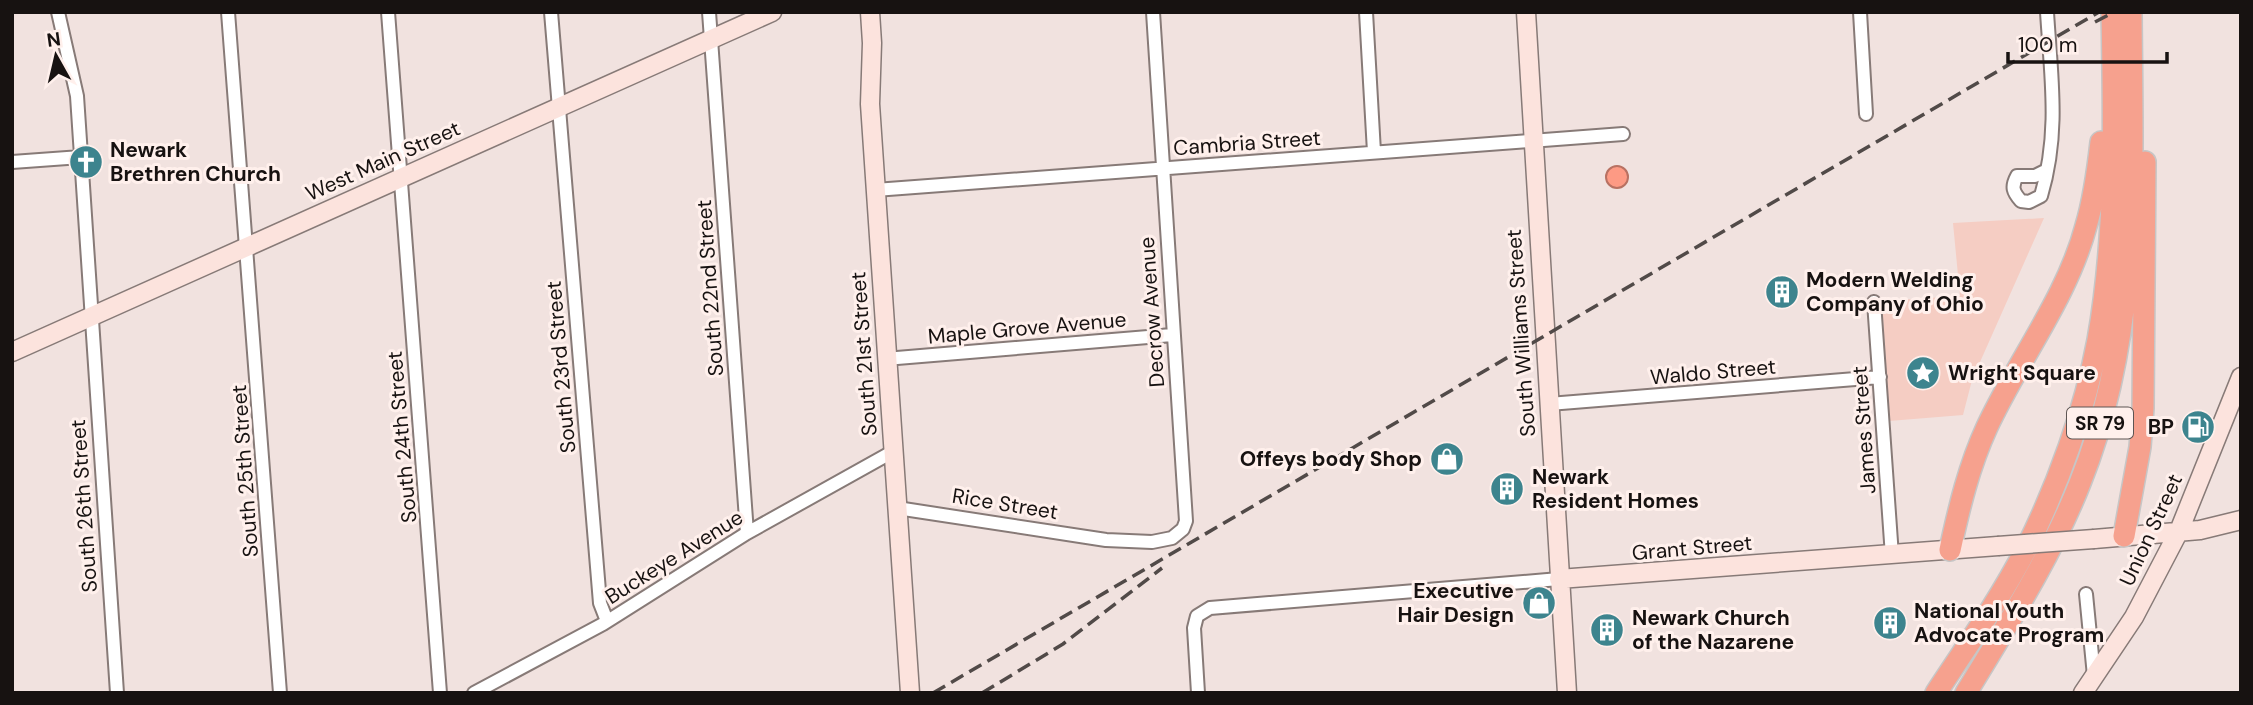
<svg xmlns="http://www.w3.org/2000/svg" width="2253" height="705" font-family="'DM Sans',sans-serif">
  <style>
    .green { fill: #f5cdc3 }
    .water { fill: #fd9a84; stroke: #b87162; stroke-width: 2 }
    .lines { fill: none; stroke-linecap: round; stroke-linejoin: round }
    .street-casing { stroke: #877a77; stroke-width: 16 }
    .secondary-casing { stroke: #877a77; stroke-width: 21 }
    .highway-casing { stroke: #c7c6c6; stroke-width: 24 }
    .street { stroke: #fff; stroke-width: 12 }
    .secondary { stroke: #fce3dd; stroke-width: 18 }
    .highway { stroke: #f6a18e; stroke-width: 21 }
    .rail { stroke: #514a48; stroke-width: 3.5; stroke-dasharray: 14 7; stroke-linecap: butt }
    .secondary-bridge-casing { stroke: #877a77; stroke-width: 21; stroke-linecap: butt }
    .secondary-bridge { stroke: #fce3dd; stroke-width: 18 }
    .labels { text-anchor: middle; stroke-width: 6; stroke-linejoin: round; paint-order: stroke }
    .shield { fill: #fff0ec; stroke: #5d5553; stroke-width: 2 }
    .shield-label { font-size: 19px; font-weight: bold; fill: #171211 }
    .street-label { font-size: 21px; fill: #171211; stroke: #fff0ec }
    .poi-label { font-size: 21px; font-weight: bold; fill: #171211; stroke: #fff0ec; text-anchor: start }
  </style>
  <rect width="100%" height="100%" fill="#f1e2df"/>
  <!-- green -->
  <path class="green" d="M2044,218L1972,380L1963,415L1889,421L1882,301L1960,296L1953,223Z"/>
  <!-- water -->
  <path class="water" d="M1606 177a11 11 0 1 1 22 0a11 11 0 1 1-22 0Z"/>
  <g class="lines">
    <!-- street casing -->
    <g class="street-casing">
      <path id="street" d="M58,12L77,96L117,693
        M228,12L280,693
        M388,12L440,693
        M551,12L600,603L607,621
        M709,12L747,533
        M1366,12L1374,152
        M1860,12L1866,114
        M12,162L81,157
        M2047,170L2035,176H2017C2011,187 2013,192 2021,201L2029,202L2041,196C2060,132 2051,77 2047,12
        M875,190L1623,134
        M1874,302L1892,556
        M885,359L1172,335
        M1549,404L1880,377
        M897,508L1106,540L1152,542L1172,538L1183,529L1186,521L1153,12
        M2086,594L2094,676
        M474,693L603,624L747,533L894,451
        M1198,693L1194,628L1197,616L1210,608L1559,579"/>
    </g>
    <!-- secondary casing -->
    <g class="secondary-casing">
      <path id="secondary" d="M870,12L872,43L870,104L910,693
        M1526,12L1567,693
        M12,352L772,12
        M2094,539L2200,530L2241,520
        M1559,579L1998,546
        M2083,693L2134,617L2179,531L2241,377"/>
    </g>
    <!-- highway casing -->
    <g class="highway-casing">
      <path id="highway" d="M2124,536L2140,447L2143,408L2145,162
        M1950,550C1959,508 1969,466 1987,427C2018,360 2067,298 2086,226C2094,199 2098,169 2101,142
        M1936,693C1967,646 2000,599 2026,549C2058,485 2085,410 2098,340C2117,233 2114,120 2112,12
        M1966,693C2007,625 2051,557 2080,483C2141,332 2132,172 2131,12"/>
    </g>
    <!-- street -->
    <use href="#street" class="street"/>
    <!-- secondary -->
    <use href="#secondary" class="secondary"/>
    <!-- highway -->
    <use href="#highway" class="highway"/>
    <!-- rail -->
    <path class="rail" d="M2095,22L2114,12
      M933,693L2099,12
      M982,693L1063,644L1162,568"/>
    <!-- secondary-bridge casing -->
    <g class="secondary-bridge-casing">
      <path id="secondary-bridge" d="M1998,546L2094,539"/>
    </g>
    <!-- secondary-bridge -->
    <use href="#secondary-bridge" class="secondary-bridge"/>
  </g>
  <!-- icons -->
  <defs>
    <g id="church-disc" transform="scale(1.75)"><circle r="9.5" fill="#3d848e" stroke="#fff0ec"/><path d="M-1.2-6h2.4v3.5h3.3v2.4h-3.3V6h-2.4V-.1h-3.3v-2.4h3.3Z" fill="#fff"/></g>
    <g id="building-disc" transform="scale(1.75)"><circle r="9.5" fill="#3d848e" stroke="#fff0ec"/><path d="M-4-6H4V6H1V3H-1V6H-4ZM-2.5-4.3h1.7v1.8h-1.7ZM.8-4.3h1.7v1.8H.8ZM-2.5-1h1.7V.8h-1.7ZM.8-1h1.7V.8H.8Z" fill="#fff"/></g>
    <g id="sight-disc" transform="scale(1.75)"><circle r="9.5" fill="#3d848e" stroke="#fff0ec"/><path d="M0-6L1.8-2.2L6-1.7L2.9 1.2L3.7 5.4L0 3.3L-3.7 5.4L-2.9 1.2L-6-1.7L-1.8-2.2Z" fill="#fff"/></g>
    <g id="fuel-disc" transform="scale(1.75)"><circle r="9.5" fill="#3d848e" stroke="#fff0ec"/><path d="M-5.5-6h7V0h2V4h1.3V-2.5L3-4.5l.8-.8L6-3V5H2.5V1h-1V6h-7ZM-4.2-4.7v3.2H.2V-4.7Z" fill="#fff"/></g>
    <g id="shop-disc" transform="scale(1.75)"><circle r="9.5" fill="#3d848e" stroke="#fff0ec"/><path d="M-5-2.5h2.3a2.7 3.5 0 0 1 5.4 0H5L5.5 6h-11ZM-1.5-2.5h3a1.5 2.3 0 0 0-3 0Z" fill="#fff"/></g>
  </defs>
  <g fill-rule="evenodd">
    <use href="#church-disc" x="86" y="162"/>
    <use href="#building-disc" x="1782" y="292"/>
    <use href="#sight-disc" x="1923" y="373"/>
    <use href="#fuel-disc" x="2198" y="427"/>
    <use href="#shop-disc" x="1447" y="459"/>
    <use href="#building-disc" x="1507" y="489"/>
    <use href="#shop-disc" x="1539" y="603"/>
    <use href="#building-disc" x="1890" y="623"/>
    <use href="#building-disc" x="1607" y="630"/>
  </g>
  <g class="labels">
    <!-- shield labels -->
    <rect class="shield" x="2067" y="407.5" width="66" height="31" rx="5"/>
    <g class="shield-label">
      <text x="2100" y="430">SR 79</text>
    </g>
    <!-- street labels -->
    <g class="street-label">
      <text transform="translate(1247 143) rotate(-4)" y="7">Cambria Street</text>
      <text transform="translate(383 161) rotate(-24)" y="7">West Main Street</text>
      <text transform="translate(710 288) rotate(-94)" y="7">South 22nd Street</text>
      <text transform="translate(1152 312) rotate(-94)" y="7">Decrow Avenue</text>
      <text transform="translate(1027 328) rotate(-5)" y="7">Maple Grove Avenue</text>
      <text transform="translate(1521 333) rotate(-94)" y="7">South Williams Street</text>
      <text transform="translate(864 354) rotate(-94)" y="7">South 21st Street</text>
      <text transform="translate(561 367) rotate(-95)" y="7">South 23rd Street</text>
      <text transform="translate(1713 372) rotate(-5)" y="7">Waldo Street</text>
      <text transform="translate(1864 430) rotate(-94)" y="7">James Street</text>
      <text transform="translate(402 437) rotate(-95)" y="7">South 24th Street</text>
      <text transform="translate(245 471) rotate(-94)" y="7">South 25th Street</text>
      <text transform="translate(1005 504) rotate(9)" y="7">Rice Street</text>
      <text transform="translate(84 506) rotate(-94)" y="7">South 26th Street</text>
      <text transform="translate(2151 530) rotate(-65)" y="7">Union Street</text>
      <text transform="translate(1692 548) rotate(-5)" y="7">Grant Street</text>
      <text transform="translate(674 557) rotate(-32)" y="7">Buckeye Avenue</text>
    </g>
    <!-- poi labels -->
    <g class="poi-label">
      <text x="110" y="157">Newark<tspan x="110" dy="24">Brethren Church</tspan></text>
      <text x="1806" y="287">Modern Welding<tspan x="1806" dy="24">Company of Ohio</tspan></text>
      <text x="1948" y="380">Wright Square</text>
      <text x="2174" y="434" text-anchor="end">BP</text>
      <text x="1422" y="466" text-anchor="end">Offeys body Shop</text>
      <text x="1532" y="484">Newark<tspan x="1532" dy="24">Resident Homes</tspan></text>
      <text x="1514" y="598" text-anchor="end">Executive<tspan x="1514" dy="24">Hair Design</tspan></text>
      <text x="1914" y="618">National Youth<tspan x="1914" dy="24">Advocate Program</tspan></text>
      <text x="1632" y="625">Newark Church<tspan x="1632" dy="24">of the Nazarene</tspan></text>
    </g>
  </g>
  <!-- border -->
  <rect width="2253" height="705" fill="none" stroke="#171211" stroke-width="28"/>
  <!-- north arrow -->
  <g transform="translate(56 56) rotate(352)" stroke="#fff0ec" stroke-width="5" paint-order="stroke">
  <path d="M0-5L12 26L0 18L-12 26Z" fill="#171211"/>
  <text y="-10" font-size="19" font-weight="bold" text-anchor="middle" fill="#171211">N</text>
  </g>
  <!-- scale -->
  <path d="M2008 52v10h159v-10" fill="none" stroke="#171211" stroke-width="3.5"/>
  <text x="2018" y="52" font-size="21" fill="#171211" stroke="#fff0ec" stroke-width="5" paint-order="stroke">100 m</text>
</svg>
